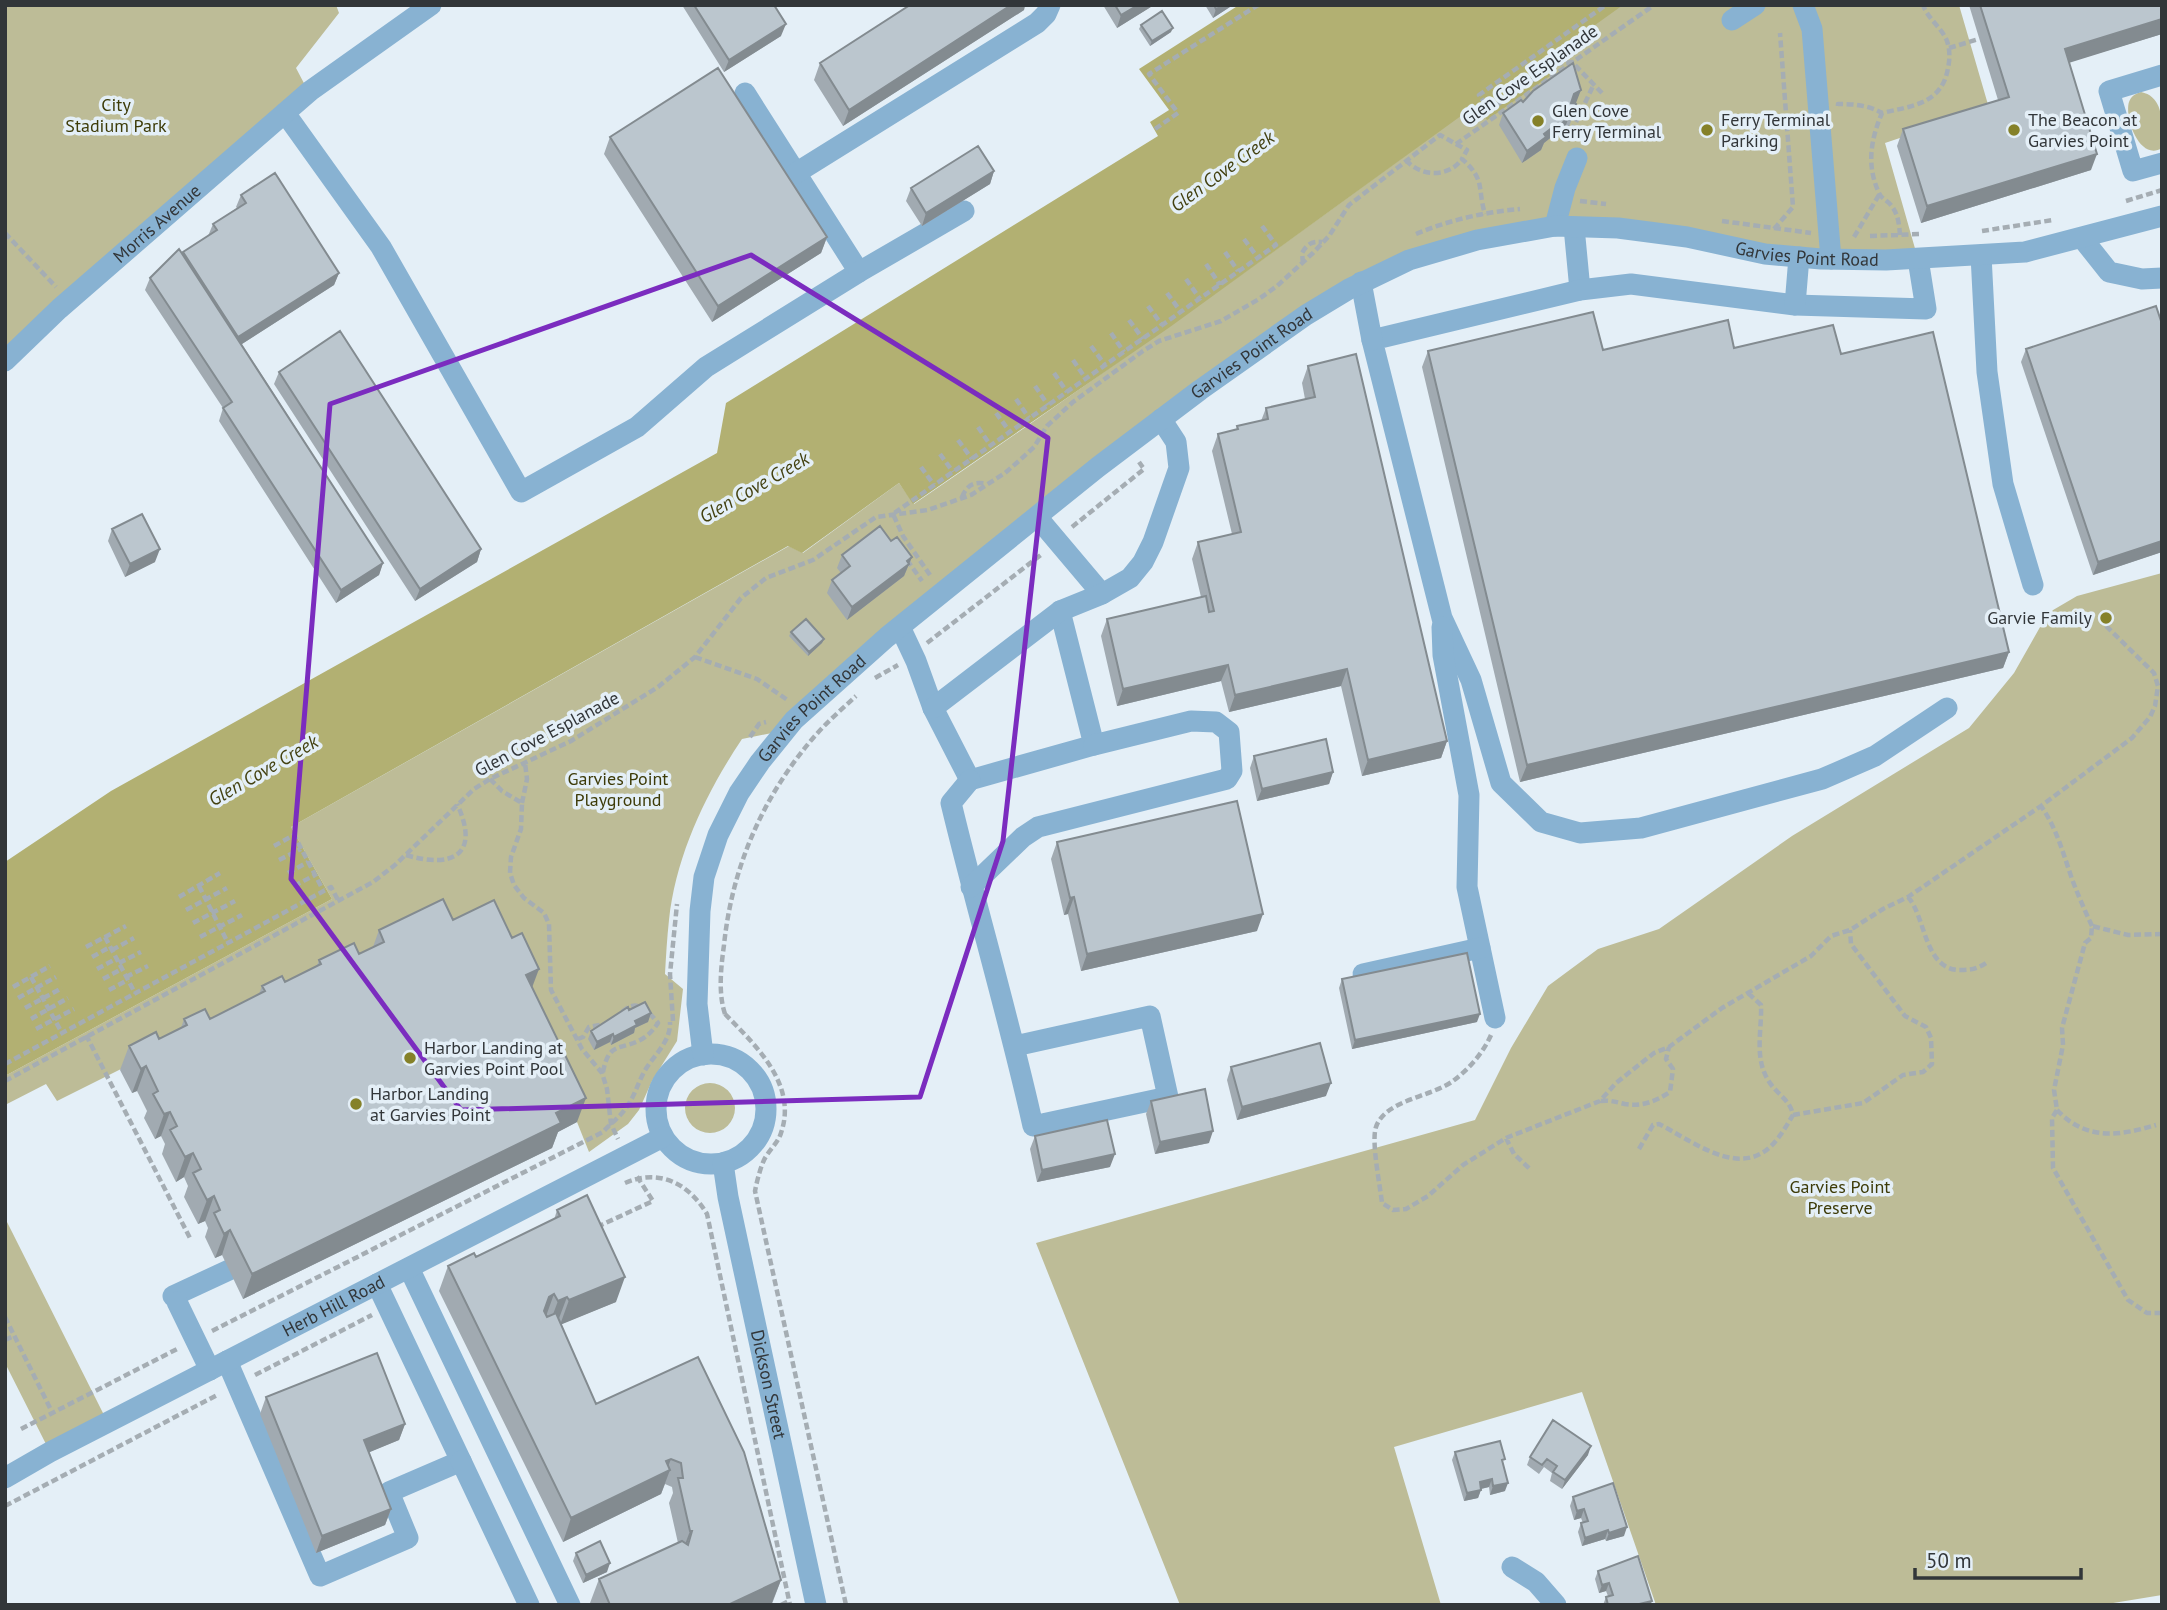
<svg xmlns="http://www.w3.org/2000/svg" width="2167" height="1610" font-family="'PT Sans',sans-serif">
  <style>
    .green { fill: #bdbc97 }
    .water { fill: #b2b072 }
    .lines { fill: none; stroke-linecap: round; stroke-linejoin: round }
    .path { stroke: #a5adb3; stroke-width: 4.5; stroke-dasharray: 7 3.5; stroke-linecap: butt }
    .minor { stroke: #88b2d2; stroke-width: 21 }
    .wall { fill: #a1aab1 }
    .shaded-wall { fill: #838b90 }
    .building { fill: #bbc6ce; stroke: #838b90; stroke-width: 2 }
    .marked { fill: none; stroke: #7b2cbf; stroke-width: 5; stroke-linejoin: round }
    .poi-dot { fill: #858129; stroke: #e4eff7; stroke-width: 2.5 }
    .labels { text-anchor: middle; stroke-width: 7; stroke-linejoin: round; paint-order: stroke }
    .street-label { font-size: 18px; fill: #323639; stroke: #e4eff7 }
    .park-label { font-size: 18px; fill: #3d3b08; stroke: #e4eff7 }
    .poi-label { font-size: 18px; fill: #323639; stroke: #e4eff7; text-anchor: start }
    .water-label { font-size: 19px; font-style: italic; fill: #434110; stroke: #e4eff7 }
  </style>
  <rect width="100%" height="100%" fill="#e4eff7"/>
  <!-- green -->
  <path class="green" d="M5,5H336L339,13L296,68L307,89L5,368Z
    M1608,5H1959L1989,108L1885,143L1918,259L1555,229L1431,255L1307,317L772,733L742,739C706,793 676,855 669,920C667,938 666,956 665,974L683,989L677,1041L652,1081L639,1110L628,1124L589,1152L577,1122L147,1056L57,1101L46,1084L5,1105V1076L332,899L291,827L789,546L803,553L899,483L914,504C1149,343 1380,177 1608,5Z
    M2141,92C2166,97 2162,128 2162,148C2140,162 2124,118 2129,102C2131,96 2135,94 2141,92Z
    M2162,573V1595L2101,1605H1656L1582,1392L1394,1447L1441,1605H1180L1036,1243L1475,1120L1511,1048L1548,986L1598,949L1659,929L1792,836L1969,728L2014,673L2048,613L2077,596Z
    M685 1108a25 25 0 1 1 50 0a25 25 0 1 1-50 0Z
    M5,1218L108,1423L50,1452L5,1363Z"/>
  <!-- water -->
  <path class="water" d="M1239,5H1623L1549,58L1557,71L1487,120L1476,105L1170,327L913,504L899,483L802,553L788,546L291,827L332,899L5,1076V862L111,791L717,453L726,403L1158,136L1150,122L1169,110L1139,69Z"/>
  <g class="lines">
    <!-- path -->
    <path class="path" d="M1949,48L1979,39
      M1602,93L1572,62L1555,64L1490,110L1479,95L1606,5
      M1838,106V104C1854,104 1868,105 1882,113
      M1155,129L1178,113L1149,74L1258,5
      M1567,141L1594,84
      M1456,144L1467,150L1462,159C1486,180 1477,188 1485,214
      M1406,160C1420,177 1449,178 1462,159
      M1580,201L1606,204
      M2126,201L2162,190
      M1722,221L1811,233
      M1774,229L1793,207L1780,33
      M1982,231L2053,220
      M5,233L56,287
      M1416,234C1449,220 1485,212 1520,209
      M1900,235C1899,223 1898,213 1890,204C1886,200 1881,198 1879,193C1866,165 1871,139 1882,113C1912,106 1942,104 1948,68C1950,59 1950,50 1947,41C1942,28 1928,19 1923,5
      M1870,236L1921,234
      M1854,237L1879,195
      M1244,239L1258,258
      M1225,252L1238,271
      M1303,263L1302,253C1307,244 1312,241 1322,242
      M1206,264L1220,285
      M1186,279L1200,299
      M1167,293L1181,312
      M1148,306L1162,325
      M1129,320L1143,339
      M1111,333L1124,352
      M1091,346L1105,365
      M1073,360L1086,379
      M1054,373L1067,392
      M1035,386L1048,405
      M1016,399L1029,418
      M996,413L1010,432
      M978,427L991,446
      M958,440L972,459
      M940,454L953,472
      M921,467L934,485
      M962,497C967,485 974,481 987,484
      M1072,527L1144,469L1139,462
      M907,560L922,581
      M930,575L903,536L893,514L1276,245L1262,226
      M927,643L1042,554
      M695,657L757,679L789,701
      M875,678L898,665
      M750,737L759,724L766,722
      M490,779L502,791L522,803L521,829L511,857L510,873L514,885L524,898L544,913L549,924L551,990L582,1049L602,1073L607,1089L611,1124L618,1139
      M522,803L527,779L525,763
      M274,846L294,835L323,890
      M406,855C452,869 481,855 457,804
      M279,860L301,849
      M288,873L308,862
      M199,886L228,943
      M294,886L315,875
      M179,897L220,873
      M1908,897C1926,917 1924,970 1960,970C1971,970 1977,969 1986,963
      M186,910L227,888
      M193,923L235,901
      M2092,926C2085,911 2078,895 2072,879C2063,853 2057,829 2041,806L2132,738L2150,717L2155,706L2158,686L2154,673L2102,622
      M2162,934L2128,935L2092,926L2091,938L2085,943L2062,1028L2063,1045L2054,1090L2057,1110L2052,1118L2053,1168L2128,1300L2147,1313H2162
      M105,937L135,993
      M200,937L242,915
      M86,947L126,926
      M112,950L134,938
      M92,957L110,947
      M119,963L141,952
      M97,969L116,959
      M31,977L62,1033
      M126,977L148,966
      M103,979L122,969
      M13,987L50,966
      M109,990L128,980
      M18,998L56,977
      M25,1008L62,988
      M725,1014C718,993 721,967 724,945C732,867 763,796 814,737C827,722 842,709 856,696
      M725,1014C755,1045 798,1084 781,1133C778,1143 769,1150 764,1160C760,1169 757,1181 755,1191L846,1605
      M31,1019L68,998
      M673,1021L670,974L677,904
      M36,1029L74,1009
      M86,1035L191,1240
      M1491,1035C1483,1053 1469,1069 1453,1081C1431,1097 1385,1100 1376,1127C1371,1141 1380,1185 1382,1203L1393,1210L1406,1209L1428,1196L1463,1165L1506,1138L1600,1101L1616,1083L1654,1053L1669,1047L1722,1008L1811,956L1831,936L1850,930L1883,909L1908,897L2041,806
      M578,1039L583,1037L589,1027L605,1024
      M5,1064L331,887L338,900
      M603,1072C609,1040 622,1051 642,1039C649,1035 654,1029 658,1023C647,1010 637,997 621,1013
      M5,1081L373,882L395,865L474,789L490,779L571,741L658,687L695,657L741,598L766,578L813,560L876,517L928,510L971,495L1005,473L1020,460L1034,447L1047,426L1073,402L1143,351L1159,341L1221,321L1259,299L1277,286L1313,253L1329,236L1349,205L1440,135L1456,144L1654,5
      M1601,1101C1610,1100 1616,1102 1625,1104C1642,1107 1656,1101 1670,1092L1673,1069L1666,1059L1669,1047
      M2057,1110C2086,1141 2119,1136 2156,1125
      M1793,1115L1863,1103L1903,1075L1923,1072L1932,1064L1931,1038L1926,1027L1905,1016L1851,944L1850,930
      M1506,1138L1514,1154L1531,1170
      M1639,1149L1653,1125L1659,1124C1687,1138 1730,1172 1762,1153C1776,1145 1785,1128 1793,1115C1790,1099 1776,1094 1768,1080C1754,1057 1762,1030 1761,1005L1748,993
      M625,1183C660,1168 689,1184 707,1214L790,1605
      M597,1227L653,1201L636,1175
      M5,1317L52,1412
      M212,1331L603,1132C610,1124 620,1117 626,1108C634,1097 637,1086 643,1074C652,1056 671,1043 670,1022
      M5,1340L14,1336
      M255,1375L372,1315
      M21,1429L179,1348
      M5,1506L219,1394
      M781,1605L789,1601"/>
    <!-- minor -->
    <g class="minor">
      <path d="M1803,5L1812,29L1831,259"/>
      <path d="M1732,20L1755,5"/>
      <path d="M2162,75L2109,91L2133,171L2162,163"/>
      <path d="M285,113L381,247L521,492L637,427L706,367L859,272L745,93"/>
      <path d="M796,173L1037,23L1046,14L1050,5"/>
      <path d="M1555,226L1565,188L1577,158"/>
      <path d="M1574,227L1580,290"/>
      <path d="M2082,238L2109,272L2142,279L2162,278"/>
      <path d="M1981,255L1987,372L2003,484L2033,585"/>
      <path d="M1918,259L1926,309L1795,305L1631,284L1580,290L1372,340L1442,618L1471,680L1501,783L1541,822L1580,833L1641,828L1822,779L1875,756L1947,708"/>
      <path d="M859,272L964,211"/>
      <path d="M1361,282L1372,340"/>
      <path d="M1795,305L1799,257"/>
      <path id="s1" d="M5,361L59,309L310,91L431,5"/>
      <path d="M1037,517L1102,594"/>
      <path d="M900,627L916,661L933,708L970,780L1094,745L1060,611"/>
      <path d="M1442,627L1443,655L1469,795L1467,887L1495,1018"/>
      <path d="M933,708L1060,611L1102,594L1130,578L1143,562L1153,542L1179,468L1176,442L1161,419"/>
      <path d="M970,780L951,803C977,911 1009,1018 1033,1126L1168,1097L1150,1016L1015,1046"/>
      <path d="M971,887L1023,837L1038,827L1227,779L1232,771L1229,732L1216,722L1191,721L1094,745"/>
      <path d="M1363,974L1480,948"/>
      <circle cx="711" cy="1109" r="55"/>
      <path id="s2" d="M703,1055L697,1004L700,911L704,877L718,835L739,793L760,762L794,720L887,637L1098,467L1200,390L1306,315L1349,289L1409,260L1477,240L1555,226L1618,228L1687,237L1765,254L1821,259L1886,260L2025,252L2162,216"/>
      <path id="s3" d="M723,1163L728,1197L816,1605"/>
      <path d="M409,1268L570,1605"/>
      <path d="M173,1296L229,1270"/>
      <path d="M177,1302L210,1370"/>
      <path d="M227,1361L320,1576L408,1538L389,1492L461,1461L377,1284"/>
      <path d="M461,1461L529,1605"/>
      <path id="s4" d="M5,1478L50,1452L663,1137"/>
      <path d="M1512,1567L1536,1582L1556,1605"/>
    </g>
  </g>
  <!-- wall -->
  <path class="wall" d="M682,5H774L781,36L724,72Z
    M910,5H1025L1024,10L843,126L814,80L820,63Z
    M1103,5H1154L1117,28Z
    M1205,5H1233L1213,18Z
    M1969,5H2162V34L2069,62L2091,170L1921,223L1897,146L1903,129L1998,100Z
    M1141,25L1171,32L1150,46L1139,29Z
    M1523,102L1576,103L1575,104L1572,118L1568,130H1564L1556,138L1554,135L1544,143L1541,150L1522,163L1499,125L1503,113Z
    M610,137L827,237L821,253L712,322L604,154Z
    M994,171L990,184L922,226L906,201L911,188Z
    M241,195L339,273L334,285L242,344L383,563L379,575L336,603L219,421L223,408L145,290L150,278L183,254V252L208,236L213,224L237,208L236,207Z
    M2162,321V552L2093,575L2021,362L2026,349Z
    M1734,348L1841,354L2009,652L2003,668L1520,782L1422,367L1428,351L1603,350Z
    M1308,366L1447,741L1441,758L1362,776L1341,686L1229,712L1221,681L1117,706L1101,636L1107,619L1201,597L1192,559L1198,542L1232,534L1212,451L1218,434L1236,430L1237,426L1261,421L1266,408L1305,399L1302,383Z
    M279,372L481,549L477,562L415,601L274,384Z
    M112,529L155,562L125,577L108,541Z
    M891,541L912,557L904,576L847,620L827,593L832,580L841,573L837,568L842,555Z
    M791,632L824,639L822,643L808,656L789,636Z
    M1254,756L1333,772L1329,784L1257,801L1250,768Z
    M1057,842L1257,931L1081,971L1068,914L1064,915L1051,859Z
    M453,920L532,988L577,1122L558,1132L552,1148L243,1299L222,1255L215,1258L205,1237L208,1228L205,1221L198,1224L184,1197L188,1186L184,1177L176,1182L162,1154L165,1144L161,1136L155,1139L144,1118L147,1111L137,1091L132,1093L120,1070L129,1046L159,1039L181,1028L184,1019H210L259,994L262,986L285,982L317,966L319,960L359,954L373,947L379,930Z
    M1342,979L1477,1022L1352,1049L1339,988Z
    M629,1010L651,1013L648,1022L635,1028L634,1033L611,1045L610,1042L594,1050L588,1039L591,1031Z
    M1231,1067L1326,1096L1237,1120L1227,1080Z
    M1151,1101L1209,1143L1155,1154L1146,1114Z
    M1035,1136L1110,1167L1037,1182L1030,1149Z
    M557,1210L616,1302L561,1324L596,1404L698,1357L781,1580L772,1604L590,1605V1603L599,1579L678,1543L669,1503L673,1493L672,1487L665,1484L661,1494L563,1542L439,1291L448,1266L476,1257L554,1220Z
    M266,1397L405,1424L399,1440L369,1452L391,1509L385,1525L316,1553L260,1414Z
    M1455,1452L1503,1464L1505,1491L1490,1495L1489,1487L1481,1489L1478,1498L1464,1501L1452,1460Z
    M1588,1455L1562,1489L1550,1481L1552,1473L1544,1467L1539,1474L1527,1465L1530,1457Z
    M1573,1497L1624,1536L1606,1541L1605,1539L1582,1546L1578,1532L1581,1523H1583L1581,1518L1574,1520L1570,1506Z
    M576,1553L607,1572L583,1583L573,1561Z
    M1598,1571L1652,1601L1650,1605H1603L1606,1597L1608,1596L1606,1591L1599,1593L1595,1579Z"/>
  <!-- shaded-wall -->
  <path class="shaded-wall" d="M1011,5H1025L1024,10L843,126L849,110Z
    M1138,5H1154L1117,28L1121,15Z
    M1223,5H1233L1213,18L1216,9Z
    M2162,19V34L2059,66L2065,49Z
    M786,24L781,36L724,72L729,60Z
    M1173,28L1171,32L1150,46L1152,41Z
    M1581,90L1576,103L1570,106L1574,94Z
    M1569,117L1564,130L1556,138L1560,125Z
    M1558,123L1554,135L1544,143L1541,150L1522,163L1527,151L1544,134Z
    M2097,154L2091,170L1921,223L1927,206Z
    M994,171L990,184L922,226L926,213Z
    M827,237L821,253L712,322L718,306Z
    M339,273L334,285L234,349L238,337Z
    M2162,541V552L2093,575L2098,562Z
    M160,549L155,562L125,577L130,564Z
    M481,549L477,562L415,601L420,589Z
    M912,557L904,576L847,620L852,607Z
    M383,563L379,575L336,603L341,590Z
    M824,639L822,643L808,656L809,652Z
    M2009,652L2003,668L1520,782L1527,765Z
    M1228,665L1221,681L1117,706L1123,689Z
    M1347,669L1341,686L1229,712L1235,695Z
    M1447,741L1441,758L1362,776L1368,760Z
    M1333,772L1329,784L1257,801L1262,789Z
    M1074,897L1068,914L1064,915L1070,898Z
    M1263,914L1257,931L1081,971L1087,954Z
    M539,969L530,993L526,975Z
    M651,1013L648,1022L635,1028L634,1033L611,1045L614,1037L635,1021Z
    M1480,1014L1477,1022L1352,1049L1355,1040Z
    M613,1034L610,1042L594,1050L597,1042Z
    M146,1066L137,1091L132,1093L141,1069Z
    M1331,1083L1326,1096L1237,1120L1242,1107Z
    M586,1098L577,1122L558,1132L552,1148L243,1299L252,1274L556,1113Z
    M170,1112L161,1136L155,1139L164,1114Z
    M1213,1131L1209,1143L1155,1154L1160,1142Z
    M193,1153L184,1177L176,1182L185,1157Z
    M1115,1154L1110,1167L1037,1182L1042,1170Z
    M214,1196L205,1221L198,1224L207,1200Z
    M230,1230L222,1255L215,1258L224,1234Z
    M625,1277L616,1302L560,1325L569,1300Z
    M554,1294L545,1319L535,1335L549,1297Z
    M567,1297L558,1321L549,1325L558,1301Z
    M405,1424L399,1440L358,1457L364,1440Z
    M1591,1446L1588,1455L1562,1489L1565,1480Z
    M671,1459L666,1472L670,1470L661,1494L563,1542L571,1518Z
    M1492,1479L1489,1487L1476,1490L1480,1482Z
    M1508,1483L1505,1491L1490,1495L1493,1486Z
    M1481,1490L1478,1498L1464,1501L1467,1493Z
    M391,1509L385,1525L316,1553L322,1536Z
    M1584,1509L1581,1518L1574,1520L1577,1511Z
    M1627,1527L1624,1536L1606,1541L1609,1533Z
    M1608,1530L1605,1539L1582,1546L1585,1538Z
    M690,1531H692L683,1555H681Z
    M610,1563L607,1572L583,1583L586,1575Z
    M781,1580L771,1605H728Z
    M1609,1583L1606,1591L1599,1593L1602,1585Z
    M1652,1601L1650,1605H1635Z"/>
  <!-- building -->
  <path class="building" d="M694,5H774L786,24L729,60Z
    M910,5H1011L849,110L820,63Z
    M1115,5H1138L1121,15Z
    M1214,5H1223L1216,9Z
    M1980,5H2162V19L2065,49L2097,154L1927,206L1903,129L2009,97Z
    M1162,11L1173,28L1152,41L1141,25Z
    M1573,63L1581,90L1574,94L1571,103L1576,104L1572,118L1569,117L1560,125L1558,123L1544,134L1546,137L1527,151L1503,113L1521,100L1523,102L1533,91Z
    M718,68L827,237L718,306L610,137Z
    M978,146L994,171L926,213L911,188Z
    M275,173L339,273L238,337L183,252L217,230L213,224L246,203L241,195Z
    M179,249L383,563L341,590L223,408L232,402L150,278Z
    M2156,306L2161,321H2162V541L2098,562L2026,349Z
    M1593,312L1603,350L1728,320L1734,348L1833,325L1841,354L1933,332L2009,652L1527,765L1428,351Z
    M340,331L481,549L420,589L279,372Z
    M1356,354L1447,741L1368,760L1347,669L1235,695L1228,665L1123,689L1107,619L1206,596L1209,612L1214,611L1198,542L1241,532L1218,434L1238,429L1237,426L1268,419L1266,408L1315,397L1308,366Z
    M142,514L160,549L130,564L112,529Z
    M880,526L891,541L897,537L912,557L907,561L909,564L852,607L832,580L850,566L842,555Z
    M806,619L824,639L809,652L791,632Z
    M1326,739L1333,772L1262,789L1254,756Z
    M1237,801L1263,914L1087,954L1074,897L1070,898L1057,842Z
    M443,899L453,920L494,900L512,938L522,933L539,969L526,975L586,1098L556,1113L561,1123L252,1274L230,1230L224,1234L214,1213L220,1210L214,1196L207,1200L193,1173L201,1169L193,1153L185,1157L170,1130L177,1126L170,1112L164,1114L153,1094L158,1091L146,1066L141,1069L129,1046L156,1032L159,1039L187,1025L184,1019L205,1009L210,1019L265,991L262,986L282,976L285,982L321,964L319,960L354,943L359,954L384,942L379,930Z
    M1467,953L1480,1014L1355,1040L1342,979Z
    M645,1002L651,1013L635,1021L637,1025L614,1037L613,1034L597,1042L591,1031L628,1007L629,1010Z
    M1320,1043L1331,1083L1242,1107L1231,1067Z
    M1205,1089L1213,1131L1160,1142L1151,1101Z
    M1107,1120L1115,1154L1042,1170L1035,1136Z
    M587,1195L625,1277L569,1300L567,1297L558,1301L554,1294L549,1297L544,1311L547,1317L556,1313L596,1404L698,1357L744,1452L781,1580L728,1605H610L599,1579L682,1541L688,1545L692,1531H690L678,1478H683L681,1463L671,1459L666,1461L670,1470L571,1518L448,1266L474,1253L476,1257L560,1216L557,1210Z
    M377,1353L405,1424L364,1440L391,1509L322,1536L266,1397Z
    M1553,1420L1591,1446L1565,1480L1553,1472L1557,1466L1547,1459L1542,1465L1530,1457Z
    M1500,1441L1505,1459L1502,1460L1508,1483L1493,1486L1492,1479L1480,1482L1481,1490L1467,1493L1455,1452Z
    M1613,1483L1627,1527L1609,1533L1608,1530L1585,1538L1581,1523L1588,1521L1584,1509L1577,1511L1573,1497Z
    M600,1541L610,1563L586,1575L576,1553Z
    M1638,1556L1652,1601L1635,1605H1608L1606,1597L1613,1595L1609,1583L1602,1585L1598,1571Z"/>
  <!-- marked area -->
  <path class="marked" d="M751,255L1048,438L1003,841L920,1097L461,1110L291,879L330,404Z"/>
  <!-- markers -->
  <g class="poi-dot">
    <circle cx="1538" cy="121" r="7"/>
    <circle cx="1707" cy="130" r="7"/>
    <circle cx="2014" cy="130" r="7"/>
    <circle cx="2106" cy="618" r="7"/>
    <circle cx="410" cy="1058" r="7"/>
    <circle cx="356" cy="1104" r="7"/>
  </g>
  <g class="labels">
    <!-- street labels -->
    <g class="street-label">
      <text transform="translate(1530 75) rotate(-35)" y="6">Glen Cove Esplanade</text>
      <text dy="6" stroke="none"><textPath href="#s1" startOffset="205">Morris Avenue</textPath></text>
      <text dy="6" stroke="none"><textPath href="#s2" startOffset="1536">Garvies Point Road</textPath></text>
      <text dy="6" stroke="none"><textPath href="#s2" startOffset="948">Garvies Point Road</textPath></text>
      <text dy="6" stroke="none"><textPath href="#s2" startOffset="382">Garvies Point Road</textPath></text>
      <text transform="translate(547 734) rotate(-28)" y="6">Glen Cove Esplanade</text>
      <text dy="6" stroke="none"><textPath href="#s4" startOffset="371">Herb Hill Road</textPath></text>
      <text dy="6" stroke="none"><textPath href="#s3" startOffset="226">Dickson Street</textPath></text>
    </g>
    <!-- park labels -->
    <g class="park-label">
      <text x="116" y="111">City<tspan x="116" dy="21">Stadium Park</tspan></text>
      <text x="618" y="785">Garvies Point<tspan x="618" dy="21">Playground</tspan></text>
      <text x="1840" y="1193">Garvies Point<tspan x="1840" dy="21">Preserve</tspan></text>
    </g>
    <!-- poi labels -->
    <g class="poi-label">
      <text x="1552" y="117">Glen Cove<tspan x="1552" dy="21">Ferry Terminal</tspan></text>
      <text x="1721" y="126">Ferry Terminal<tspan x="1721" dy="21">Parking</tspan></text>
      <text x="2028" y="126">The Beacon at<tspan x="2028" dy="21">Garvies Point</tspan></text>
      <text x="2092" y="624" text-anchor="end">Garvie Family</text>
      <text x="424" y="1054">Harbor Landing at<tspan x="424" dy="21">Garvies Point Pool</tspan></text>
      <text x="370" y="1100">Harbor Landing<tspan x="370" dy="21">at Garvies Point</tspan></text>
    </g>
    <!-- water labels -->
    <g class="water-label">
      <text transform="translate(1222 171) rotate(-36)" y="7">Glen Cove Creek</text>
      <text transform="translate(754 487) rotate(-30)" y="7">Glen Cove Creek</text>
      <text transform="translate(263 770) rotate(-30)" y="7">Glen Cove Creek</text>
    </g>
  </g>
  <!-- border -->
  <rect width="2167" height="1610" fill="none" stroke="#323639" stroke-width="14"/>
  <!-- scale -->
  <path d="M1915 1568v10h166v-10" fill="none" stroke="#323639" stroke-width="3.5"/>
  <text x="1926" y="1568" font-size="21" fill="#323639" stroke="#e4eff7" stroke-width="5" paint-order="stroke">50 m</text>
</svg>
